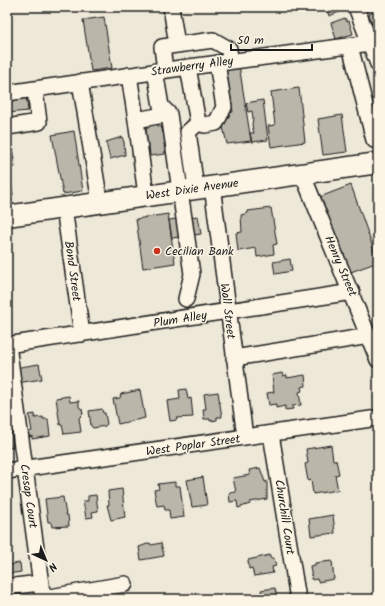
<svg xmlns="http://www.w3.org/2000/svg" width="385" height="606" font-family="Kalam,sans-serif">
  <style>
    .building { fill: #bab6aa; stroke: #1c1c1c }
    .lines { fill: none; stroke-linecap: round; stroke-linejoin: round }
    .minor-casing { stroke: #1c1c1c; stroke-width: 18 }
    .major-casing { stroke: #1c1c1c; stroke-width: 23 }
    .minor { stroke: #fcf5e5; stroke-width: 15 }
    .major { stroke: #fcf5e5; stroke-width: 20 }
    .poi-dot { fill: #c8321e; stroke: #fcf5e5; stroke-width: 1.5 }
    .labels { text-anchor: middle; stroke-width: 3; stroke-linejoin: round; paint-order: stroke }
    .street-label { font-size: 12px; fill: #1c1c1c; stroke: #fcf5e5 }
    .poi-label { font-size: 12px; fill: #1c1c1c; stroke: #fcf5e5; text-anchor: start }
  </style>
  <rect width="100%" height="100%" fill="#eee8d9"/>
  <filter id="ink" filterUnits="userSpaceOnUse"><feTurbulence type="fractalNoise" baseFrequency=".025" numOctaves="2"/><feDisplacementMap in="SourceGraphic" scale="8" xChannelSelector="R" yChannelSelector="G"/><feConvolveMatrix kernelMatrix="1 2 1 2 8 2 1 2 1" color-interpolation-filters="sRGB"/></filter>
  <g filter="url(#ink)">
    <!-- building -->
    <path class="building" d="M326,7H340L342,11L329,16Z
      M378,9V26H373L369,14Z
      M104,17L112,68L91,71L83,20Z
      M345,18L347,22L349,21L353,34L336,39L331,23Z
      M239,65L251,141L227,144L222,123L223,120L228,119V113L233,112L226,68Z
      M299,88L305,142L271,147L268,126L275,125L271,92Z
      M26,95L28,111L7,113V98Z
      M263,100L268,140L252,142L250,133H254L252,125L253,118L252,111L248,112L246,103Z
      M342,115L347,152L323,155L318,119Z
      M158,124V126H161L163,133H165L167,142L164,143L165,154L150,156L149,145H147L146,128H149V125Z
      M74,131L83,191L63,194L52,135Z
      M122,137L124,142L125,155L110,159L106,142Z
      M12,148L15,167L9,168L13,195H11L12,201L7,202V149Z
      M351,185L378,262L348,273L320,197Z
      M271,208L277,244L273,245L274,254L257,257L256,248L238,251L236,233L242,232L241,215L248,213V211Z
      M168,214L175,263L143,268L136,219Z
      M198,216L201,234L172,238L169,220Z
      M290,259L292,271L275,274L273,262Z
      M39,364L42,379L17,383L14,368Z
      M282,373L283,376L287,375V378L305,375L306,386L301,387L302,391L299,392L301,405L292,406L293,409L285,410V406L276,408V404L269,405L267,393L274,392L272,375Z
      M186,389L188,399L191,398L193,417L176,418L177,420L170,421L167,401L180,399L179,390Z
      M140,390L145,418L118,424L113,399L120,398L121,394Z
      M218,392L222,417H217V420L210,421V419H204L203,409H206L204,394Z
      M69,396L70,402L79,401V407L82,409L83,414L79,418L81,432L64,434L62,425H60L56,398Z
      M102,409L103,413H105L107,424L105,426L93,428L91,426L89,411Z
      M35,414V418L43,417V419H48L50,436L32,439V436L29,437L28,432L32,431L29,415Z
      M12,420L15,442L13,443V447L7,448V421Z
      M331,445L333,460H336L339,474L335,475L338,490L313,494L311,480L308,481L305,464L308,463L306,449Z
      M260,468L265,482L267,481V499L250,502V504L238,508L237,501L230,502L229,493L236,492L233,478L250,475L249,470Z
      M203,477L207,505L192,507L187,480Z
      M175,482V486H180L184,517L170,519L169,510H165L164,505L157,506L154,490L159,489L158,484Z
      M122,489L125,517L111,520L107,505H109L108,491Z
      M96,495L98,511L92,512L93,517L86,518L83,501H88V496Z
      M63,497L66,515H68L69,526L52,527L51,522H48L45,499Z
      M333,515L335,533L311,536L309,519Z
      M150,543L151,545L161,543L164,556L141,560L139,547Z
      M270,555V558H274L276,566L272,567L273,573L254,576L252,568L249,569L248,560Z
      M332,561L334,579L318,582L317,579L312,580L310,566L315,565V563Z
      M20,563L21,572L7,574V565Z
      M275,588L277,599H263L261,590Z
      M22,591L24,599H7V593Z"/>
    <g class="lines">
      <!-- minor casing -->
      <g class="minor-casing">
        <path id="minor" d="M171,7L177,45
          M356,7L378,64
          M350,46L374,140
          M188,67L198,123L188,132L196,188
          M165,70L162,47L213,40L229,49L230,61
          M155,71L161,106L169,114L192,274L186,299
          M129,75L136,120
          M80,82L100,202
          M7,93L174,69L378,42
          M198,123L205,125L216,123L224,107L217,63
          M7,127L39,122L35,90
          M302,173L378,360
          M212,186L245,437
          M146,195L136,120L169,114
          M64,208L82,334
          M7,345L352,292
          M8,345L43,599
          M234,358L369,336
          M271,434L298,599
          M7,471L378,418
          M7,587L40,583
          M44,598L125,584"/>
      </g>
      <!-- major casing -->
      <g class="major-casing">
        <path id="major" d="M7,216L378,163"/>
      </g>
      <!-- minor -->
      <use href="#minor" class="minor"/>
      <!-- major -->
      <use href="#major" class="major"/>
    </g>
  </g>
  <!-- markers -->
  <circle class="poi-dot" cx="157" cy="251" r="4"/>
  <g class="labels">
    <!-- street labels -->
    <g class="street-label">
      <text transform="translate(192 66) rotate(-8)" y="4">Strawberry Alley</text>
      <text transform="translate(192 189) rotate(-8)" y="4">West Dixie Avenue</text>
      <text transform="translate(341 266) rotate(67)" y="4">Henry Street</text>
      <text transform="translate(73 271) rotate(82)" y="4">Bond Street</text>
      <text transform="translate(228 311) rotate(83)" y="4">Wall Street</text>
      <text transform="translate(180 319) rotate(-9)" y="4">Plum Alley</text>
      <text transform="translate(193 445) rotate(-8)" y="4">West Poplar Street</text>
      <text transform="translate(29 496) rotate(82)" y="4">Cresap Court</text>
      <text transform="translate(285 517) rotate(81)" y="4">Churchill Court</text>
    </g>
    <!-- poi labels -->
    <g class="poi-label">
      <text x="165" y="255">Cecilian Bank</text>
    </g>
  </g>
  <!-- margin -->
  <rect width="385" height="606" fill="none" stroke="#fcf5e5" stroke-width="24"/>
  <rect x="12" y="12" width="361" height="582" fill="none" stroke="#1c1c1c" stroke-width="1.5" filter="url(#ink)"/>
  <!-- north arrow -->
  <g transform="translate(46 560) rotate(136)" stroke="#fcf5e5" stroke-width="3" paint-order="stroke">
  <path d="M0-3L7 15L0 10L-7 15Z" fill="#1c1c1c"/>
  <text y="-6" font-size="11" font-weight="bold" text-anchor="middle" fill="#1c1c1c">N</text>
  </g>
  <!-- scale -->
  <path d="M231 44v6h81v-6" fill="none" stroke="#1c1c1c" stroke-width="2"/>
  <text x="237" y="44" font-size="12" fill="#1c1c1c" stroke="#fcf5e5" stroke-width="3" paint-order="stroke">50 m</text>
</svg>
